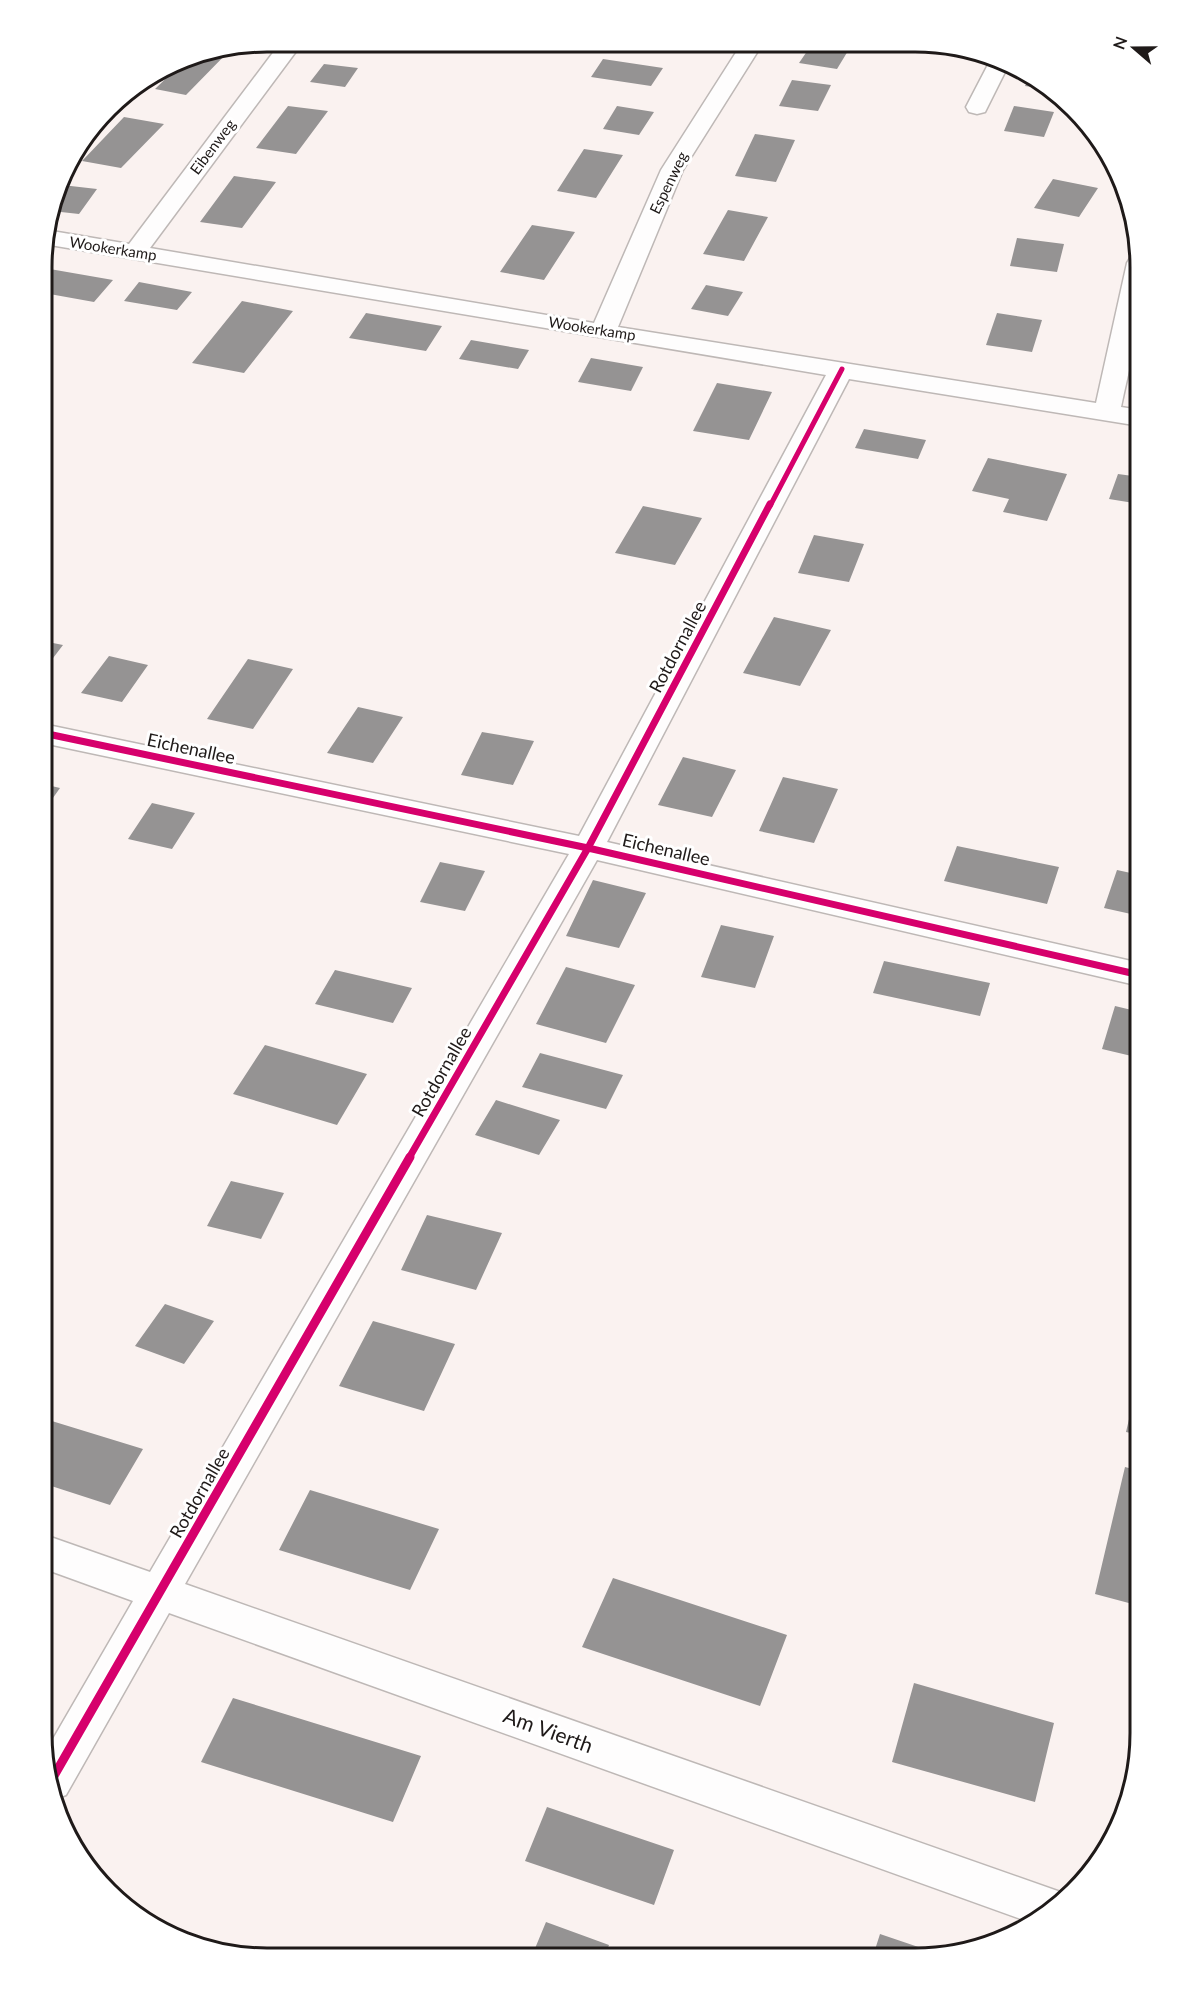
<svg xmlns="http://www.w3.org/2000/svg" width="1182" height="2001" font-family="Lato,sans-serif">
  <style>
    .building { fill: #959393 }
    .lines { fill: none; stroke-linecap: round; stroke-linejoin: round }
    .minor-casing { stroke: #beb8b6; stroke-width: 3 }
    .minor { fill: #fefdfd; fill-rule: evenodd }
    .cycleway-far2-casing { stroke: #fff; stroke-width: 8 }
    .cycleway-far1-casing { stroke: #fff; stroke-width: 10 }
    .cycleway-casing { stroke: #fff; stroke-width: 13 }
    .cycleway-far2 { stroke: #d6006c; stroke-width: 5 }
    .cycleway-far1 { stroke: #d6006c; stroke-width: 7 }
    .cycleway { stroke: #d6006c; stroke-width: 9 }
    .labels { text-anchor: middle; stroke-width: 6; stroke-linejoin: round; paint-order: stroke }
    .far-street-label { font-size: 15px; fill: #1f1a19; stroke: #fff }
    .street-label { font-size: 18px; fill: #1f1a19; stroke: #fff }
    .near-street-label { font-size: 21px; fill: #1f1a19; stroke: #fff }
    .rim { fill: none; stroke: #1f1a19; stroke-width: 3 }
  </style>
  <rect width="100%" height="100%" fill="#faf2f0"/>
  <!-- building -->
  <path class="building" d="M812,44H835L851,46L837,69L799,63Z
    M231,49L186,95L155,89L187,58Z
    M603,59L663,68L651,86L591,77Z
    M324,64L358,68L345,87L310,82Z
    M1030,76L1052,89L1053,90L1025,86Z
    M792,80L831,85L818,111L779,106Z
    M288,106L328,111L296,154L256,148Z
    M617,106L654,112L639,135L603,129Z
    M1014,106L1054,112L1044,137L1004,131Z
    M124,117L164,124L121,168L82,161Z
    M755,134L795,140L776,182L735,176Z
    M584,149L623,155L596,198L557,191Z
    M234,176L276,182L242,228L200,222Z
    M1053,179L1098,188L1079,217L1034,208Z
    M62,185L97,189L79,214L52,211Z
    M728,210L768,217L744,261L703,254Z
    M532,225L575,232L544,280L500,272Z
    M1017,238L1064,244L1057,272L1010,266Z
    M44,268L113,280L94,302L44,293Z
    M139,282L192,292L177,310L124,301Z
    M706,285L743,292L728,316L691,309Z
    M242,301L293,311L244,373L192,363Z
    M366,313L442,326L426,351L349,338Z
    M997,313L1042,320L1032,352L986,345Z
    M471,340L529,350L518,369L459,359Z
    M591,358L643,367L631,391L578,382Z
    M717,383L772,392L749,440L693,431Z
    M864,429L926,440L918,459L855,448Z
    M988,458L1067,474L1047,521L1003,512L1009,499L972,491Z
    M1118,474L1140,477V504L1109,499Z
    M643,506L702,518L675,565L615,553Z
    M814,535L864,544L849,582L798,573Z
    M774,617L831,630L800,686L743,673Z
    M43,641L63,645L47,666L43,665Z
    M109,656L148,665L122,702L81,693Z
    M248,659L293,669L253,729L207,719Z
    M358,707L403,717L373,763L327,753Z
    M482,732L534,741L513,785L461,775Z
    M683,757L736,770L712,817L658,805Z
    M783,777L838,789L814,843L759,831Z
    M43,784L60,788L43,812Z
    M152,803L195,813L172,849L128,839Z
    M957,846L1059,867L1047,904L944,881Z
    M440,862L485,871L465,911L420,902Z
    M1117,870L1140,875V916L1104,908Z
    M593,880L646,893L619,948L566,936Z
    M721,925L774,936L755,988L701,977Z
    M884,961L990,983L980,1016L873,993Z
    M566,967L635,985L606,1043L536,1024Z
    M335,970L412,988L393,1023L315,1004Z
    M1115,1006L1140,1012V1058L1102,1049Z
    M265,1045L367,1074L337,1125L233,1094Z
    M540,1053L623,1075L606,1109L522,1087Z
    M496,1100L560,1120L539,1155L475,1135Z
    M231,1181L284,1193L261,1239L207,1226Z
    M427,1215L502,1233L476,1290L401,1270Z
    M165,1304L214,1321L184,1364L135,1346Z
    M373,1321L455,1344L424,1411L339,1386Z
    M1139,1377H1140V1435L1126,1432Z
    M42,1418L143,1449L110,1505L42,1483Z
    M1125,1467L1140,1471V1606L1095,1594Z
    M310,1490L439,1529L410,1590L279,1550Z
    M613,1578L787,1635L760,1706L582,1647Z
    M914,1683L1054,1723L1035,1802L892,1762Z
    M233,1698L421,1756L393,1822L201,1762Z
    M547,1807L674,1850L654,1905L525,1861Z
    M546,1922L609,1945L604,1958H531Z
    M880,1934L939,1954L914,1959H872Z"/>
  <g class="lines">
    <!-- minor casing -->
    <g class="minor-casing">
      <path id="minor" d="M281,42H303L150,248L594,323L661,170L742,43H763L683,170L618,327L1096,403L1127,263L1130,258L1138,256C1148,306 1131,358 1121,407L1140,410V426L849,379L607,842L1140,963V986L597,860L185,1584L1069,1895L1051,1913L1032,1923L169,1613L66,1795L55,1799L46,1751L133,1601L42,1568V1534L150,1572L569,854L43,743V724L579,836L826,375L44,244L46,230L129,244Z
        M992,57L1009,64L985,112L977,114L969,112L966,107Z"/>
    </g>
    <!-- minor -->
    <use href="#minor" class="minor"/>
    <!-- cycleway-far2 casing -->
    <g class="cycleway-far2-casing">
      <path id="cycleway-far2" d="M770,506L842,369"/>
    </g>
    <!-- cycleway-far1 casing -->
    <g class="cycleway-far1-casing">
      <path id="cycleway-far1" d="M43,733L588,848L1140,975
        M409,1158L588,848L770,504"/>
    </g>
    <!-- cycleway casing -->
    <g class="cycleway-casing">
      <path id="cycleway" d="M51,1781L410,1157"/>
    </g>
    <!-- cycleway-far2 -->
    <use href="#cycleway-far2" class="cycleway-far2"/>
    <!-- cycleway-far1 -->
    <use href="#cycleway-far1" class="cycleway-far1"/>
    <!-- cycleway -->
    <use href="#cycleway" class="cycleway"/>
  </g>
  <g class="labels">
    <!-- far-street labels -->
    <g class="far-street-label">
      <text transform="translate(213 147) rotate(-53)" y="5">Eibenweg</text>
      <text transform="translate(669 183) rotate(-64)" y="5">Espenweg</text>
      <text transform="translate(113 249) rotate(9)" y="5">Wookerkamp</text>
      <text transform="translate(592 329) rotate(9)" y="5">Wookerkamp</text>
    </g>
    <!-- street labels -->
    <g class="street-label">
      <text transform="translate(678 647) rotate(-62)" y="6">Rotdornallee</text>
      <text transform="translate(191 749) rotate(12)" y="6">Eichenallee</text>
      <text transform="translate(666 850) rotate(13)" y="6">Eichenallee</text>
      <text transform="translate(442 1072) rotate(-60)" y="6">Rotdornallee</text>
      <text transform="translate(200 1493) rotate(-60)" y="6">Rotdornallee</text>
    </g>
    <!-- near-street labels -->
    <g class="near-street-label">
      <text transform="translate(548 1731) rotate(20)" y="7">Am Vierth</text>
    </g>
  </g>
  <!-- crop -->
  <path d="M0 0H1182V2001H0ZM267 52H915A215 215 0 0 1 1130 267V1733A215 215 0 0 1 915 1948H267A215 215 0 0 1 52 1733V267A215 215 0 0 1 267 52Z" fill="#fff" fill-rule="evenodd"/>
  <path class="rim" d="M267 52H915A215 215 0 0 1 1130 267V1733A215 215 0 0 1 915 1948H267A215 215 0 0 1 52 1733V267A215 215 0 0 1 267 52Z"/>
  <!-- north arrow -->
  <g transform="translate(1134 48) rotate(290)" stroke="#ffffff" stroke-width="4.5" paint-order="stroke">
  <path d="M0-4.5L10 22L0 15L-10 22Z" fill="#1f1a19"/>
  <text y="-9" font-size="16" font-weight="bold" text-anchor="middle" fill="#1f1a19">N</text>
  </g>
</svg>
